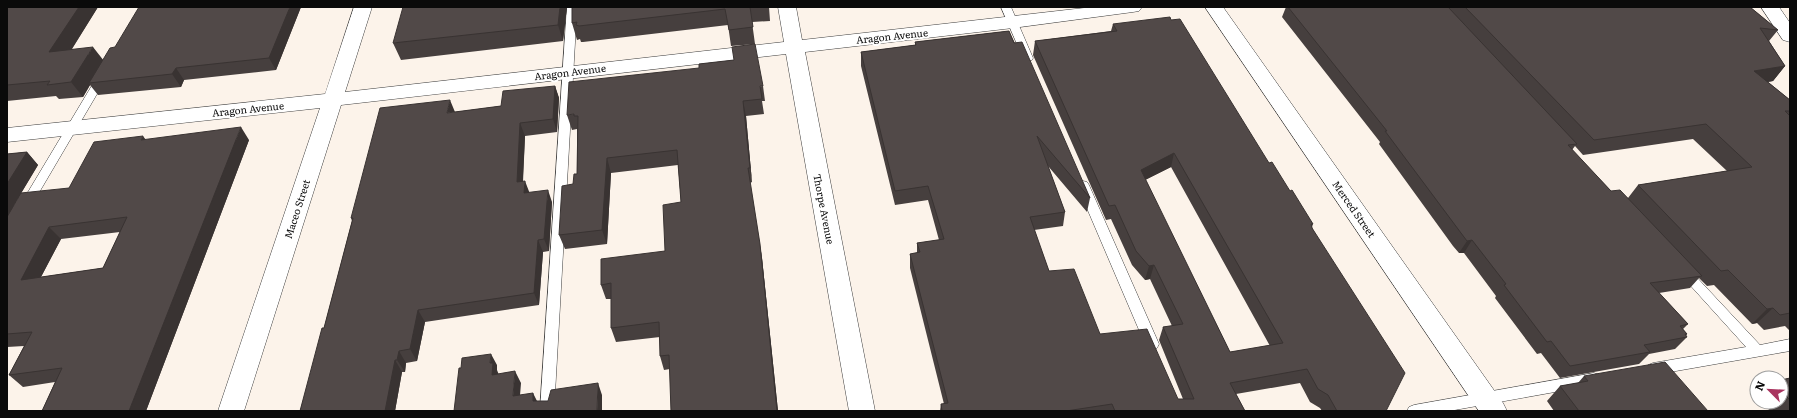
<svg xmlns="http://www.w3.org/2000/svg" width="1797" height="418" font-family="Literata,serif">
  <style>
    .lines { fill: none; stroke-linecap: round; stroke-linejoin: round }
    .service-casing { stroke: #3d3d3d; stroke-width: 1 }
    .minor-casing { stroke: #3d3d3d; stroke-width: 1 }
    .service { fill: #fff; fill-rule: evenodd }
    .minor { fill: #fff; fill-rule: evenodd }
    .wall { fill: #463f3e; fill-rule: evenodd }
    .shaded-wall { fill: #393332 }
    .building { fill: #514948; stroke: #393332; fill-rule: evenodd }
    .labels { text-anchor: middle; stroke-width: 4; stroke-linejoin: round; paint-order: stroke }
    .street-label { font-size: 10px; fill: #0a0a0a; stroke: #fff }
  </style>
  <rect width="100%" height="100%" fill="#fcf3ea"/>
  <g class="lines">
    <!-- service casing -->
    <g class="service-casing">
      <path id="service" d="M567,7H577L554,411H540Z
        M1001,7H1011L1033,58L1032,60H1024L1023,58Z
        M102,74L107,77L30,208H22L20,205L22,202L97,77Z
        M1083,181L1087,182L1089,185L1159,344L1157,348L1152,350L1147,348L1145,344L1077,185L1079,182Z
        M1684,266L1688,268L1760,345L1790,339V351L1653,375L1648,373L1646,369L1648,365L1653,363L1746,347L1680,274L1678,271L1680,268Z
        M1594,373L1599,375L1601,379L1599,383L1594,385L1449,411H1407L1409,407L1414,405Z"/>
    </g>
    <!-- minor casing -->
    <g class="minor-casing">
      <path id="minor" d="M354,7H372L345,92L784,42L778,7H796L802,40L1093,7H1142L1139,11L1133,12L1013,28L805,52L875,411H849L786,54L341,105L244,411H218L320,108L7,142V128L325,94Z
        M1205,7H1223L1503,403L1507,411H1479Z
        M1761,7H1779L1790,23V42L1783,40Z"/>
    </g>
    <!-- service -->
    <use href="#service" class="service"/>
    <!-- minor -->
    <use href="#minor" class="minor"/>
  </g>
  <!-- wall -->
  <path class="wall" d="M7,7H98L72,49L103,60L115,47L301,7L276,70L184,80L181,87L98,95L90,85L83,97L59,99L56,96L7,101Z
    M567,7L563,41L401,60L393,43Z
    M572,7H769L770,21L752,22L755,44L731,46L728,25L583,42H581L580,39L577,40L572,23Z
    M1286,7H1750L1778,30L1769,41L1785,66L1773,81L1768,82L1790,100V331L1785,326L1764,330L1757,323L1752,324L1714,285L1707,286L1699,278L1690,288L1659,293L1688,324L1683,329L1687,334L1686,336L1687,337L1675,349L1649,354L1639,364L1560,378L1541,353L1537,354L1495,298L1496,296L1464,253H1459L1453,246L1379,144L1380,142L1282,17ZM1693,139L1727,171L1638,185L1628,198L1611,191L1572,150L1575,146L1583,155Z
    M1113,24L1269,163L1313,224L1312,227L1386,411H1322L1320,408L1310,402L1300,383L1236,394L1245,411H940L941,404H944L910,268V254L917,253V243L939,240L928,200L895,205L861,66V52L915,45V42L1009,31L1090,198L1087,212L1048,166L1065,212L1063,226L1034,230L1049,271L1100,334L1178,399H1183L1159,340L1163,327L1172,326L1150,279L1145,280L1132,265L1111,219L1106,220L1033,55L1035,41L1111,31ZM1171,167L1270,346L1230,352L1145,180Z
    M555,86L559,98L557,132L525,136L523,182L529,193L552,202L549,251L543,252L539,305L425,322L417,361L406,363L405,372H402L395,411H300L324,328L352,221L351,218L455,112L501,106Z
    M763,86L765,101H762L764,114L746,116L752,182L750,183L762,258L778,411H671L670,369L664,370L660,356V337L616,342L611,328V299H606L601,285L665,251L681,202L678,165L611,173L607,244L565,249L559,235L573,184L577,174V129L572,130L567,115Z
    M145,140H249L146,411H42L55,382L23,387L9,375L24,346L7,347V154L27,152L38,165L14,205L69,188ZM120,232L103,268L41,277L61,239Z
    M1584,376L1708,411H1554L1547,401L1560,386L1578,383Z
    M1790,378V411H1770L1762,402H1781V380Z"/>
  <!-- shaded-wall -->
  <path class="shaded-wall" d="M79,7H98L61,66L49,52Z
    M290,7H301L276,70L269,58Z
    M560,7H567L563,41L558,25Z
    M93,47L104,61L89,83L90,85L83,97L71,82Z
    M1785,66L1773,81L1742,86L1754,71Z
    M176,68L184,80L181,87L172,74Z
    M555,86L559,98L557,132L553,119Z
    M450,100L455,112L447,113Z
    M743,101L746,116L752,182L750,168Z
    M520,123L525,136L522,195L517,182Z
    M241,127L249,140L146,411H129Z
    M143,136L152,148L141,140Z
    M27,152L38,165L14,205L7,223V184Z
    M1174,153L1171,167L1137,184L1141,170Z
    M607,158L611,173L607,244L602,230Z
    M525,181L530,194L524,193Z
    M548,190L552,202L549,251L544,239Z
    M49,227L61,239L33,292L21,280Z
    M538,240L543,252L539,305L534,293Z
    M1472,240L1464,253H1459L1467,241Z
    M760,244L762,258L778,411H777Z
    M1154,265L1150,279L1145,280L1149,266Z
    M1773,308L1757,323L1752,324L1767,309Z
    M418,310L425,322L417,361L410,349Z
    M399,351L406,363L405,372L397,360Z
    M491,354L497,365V370L499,375H492L490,363Z
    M395,360L402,372L395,411H385Z
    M515,371L521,383L519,408L513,396Z
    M598,383L602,395V411H597Z
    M533,393L539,405L533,401Z"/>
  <!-- building -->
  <path class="building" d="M7,7H79L49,52L93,47L71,82L47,85L50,81L7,85Z
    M139,7H290L269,58L176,68L172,74L89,83L110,48L115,47Z
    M403,7H560L558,25L393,43Z
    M572,7H750L753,27L729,30L725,9L579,26L576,25L577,22L572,23Z
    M1288,7H1448L1577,144L1568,145L1611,191L1620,190L1702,276L1650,283L1688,324L1680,326L1687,334H1685L1687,337L1644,345L1650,352L1570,366L1551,341L1547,342L1504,285L1506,284L1472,240L1467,241L1461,233L1385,131H1387Z
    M1465,7H1750L1778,30L1760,28L1785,66L1754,71L1790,100V111H1785L1790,116V313L1780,315L1773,308L1767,309L1728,270L1721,271L1638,185L1752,167L1706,124L1594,140Z
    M1170,17L1171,20L1180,19L1269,163L1272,162L1290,191L1292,190L1313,224H1311L1312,228L1405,373L1386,411H1337L1328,395L1318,389L1307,369L1230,383L1245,411H1115L1112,404L1066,411H942L941,404L948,403L910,254L920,252L917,243L944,239L928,186L895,191L861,52L916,45L915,42L1009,31L1014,43L1022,42L1090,198L1037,136L1065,212L1030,217L1049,271L1074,269L1100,334L1147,329L1178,399H1194L1163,327L1183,324L1154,265L1149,266L1136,251L1115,205L1109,206L1035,41L1117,31L1113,24ZM1174,153L1283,343L1230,352L1141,170Z
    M755,44L763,86H760L762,99L743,101L750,168H748L760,244L777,411H671L669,355L660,356L659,322L611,328V283L601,285V259L665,251L663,205L681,202L677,150L607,158L602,230L559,235L562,186L573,184L574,174H577L578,116H574V114L567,115L569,82L699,68V64L734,60L732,47Z
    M555,86L553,119L520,123L517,182L525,181L524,193L548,190L544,239L538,240L534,293L418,310L410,349L399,351L397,360H395L385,411H300L322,328H324L353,218H351L380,108L450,100L447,113L501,106L503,91Z
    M241,127L129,411H42L62,368L9,375L32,332L7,334V217L21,193L69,188L94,142L143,136L141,140ZM127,217L103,268L21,280L49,227Z
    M27,152L7,184V154Z
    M491,354L490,363H493L492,375L515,371L513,396L533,393V401H548L551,390L598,383L597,411H454L459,368H461L462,358Z
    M1665,362L1708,411H1579L1560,386L1588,381L1584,376Z
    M1790,378V400L1781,391V380Z"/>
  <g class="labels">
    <!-- street labels -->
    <g class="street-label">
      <text transform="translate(892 36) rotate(-6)" y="4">Aragon Avenue</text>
      <text transform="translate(570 72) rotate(-7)" y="4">Aragon Avenue</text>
      <text transform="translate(248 109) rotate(-6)" y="4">Aragon Avenue</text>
      <text transform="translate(297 209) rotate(-72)" y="4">Maceo Street</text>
      <text transform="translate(824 209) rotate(79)" y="4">Thorpe Avenue</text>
      <text transform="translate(1354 209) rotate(55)" y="4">Merced Street</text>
    </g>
  </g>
  <!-- border -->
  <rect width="1797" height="418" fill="none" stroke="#0a0a0a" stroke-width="16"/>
  <!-- north arrow -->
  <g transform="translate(1769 390) rotate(294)"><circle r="19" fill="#ffffff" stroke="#9d9d9d"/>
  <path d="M0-3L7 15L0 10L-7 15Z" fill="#a9345f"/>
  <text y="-6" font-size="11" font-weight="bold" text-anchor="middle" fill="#0a0a0a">N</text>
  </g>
</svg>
